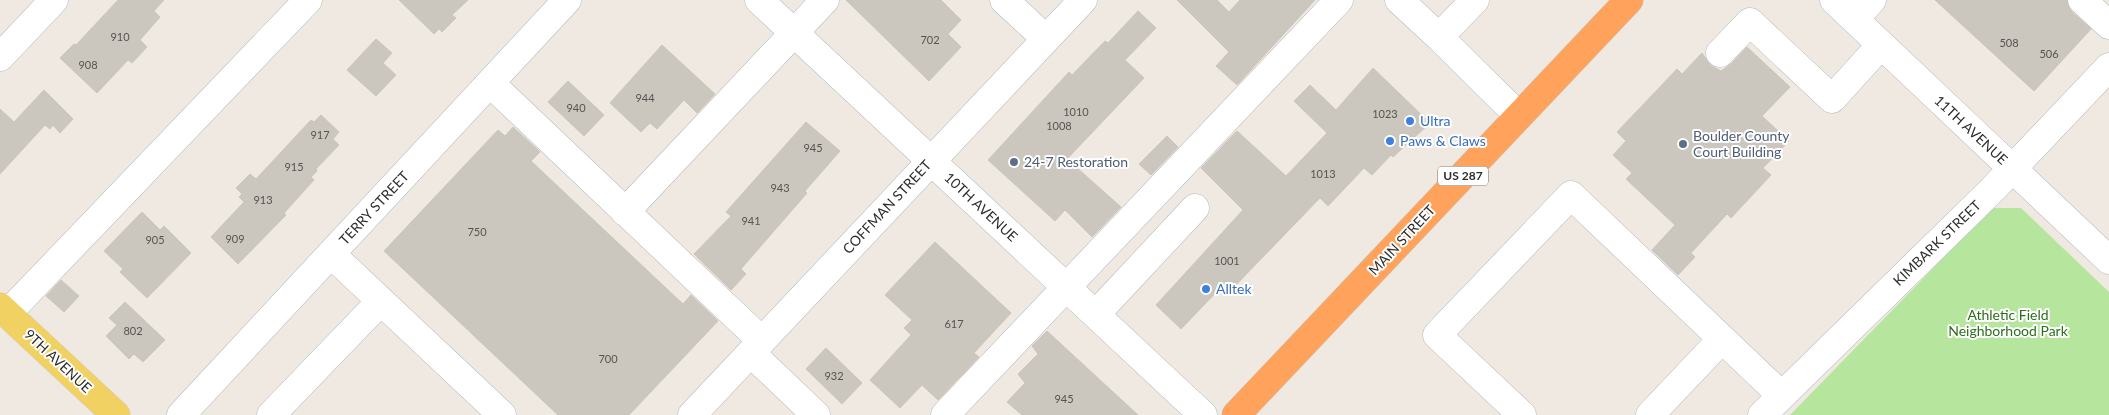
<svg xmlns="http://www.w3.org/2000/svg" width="2109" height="415" font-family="Lato,sans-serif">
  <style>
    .green { fill: #b6e59e }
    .building { fill: #cbc7bf; stroke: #cbc5ba }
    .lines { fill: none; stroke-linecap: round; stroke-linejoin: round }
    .minor-casing { stroke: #b4b7c1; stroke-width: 29 }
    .major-casing { stroke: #c9c9c9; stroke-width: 29 }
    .highway-casing { stroke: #c9c9c9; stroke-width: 29 }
    .minor { stroke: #fff; stroke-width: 28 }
    .major { stroke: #f2d163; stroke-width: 28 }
    .highway { stroke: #ffa35c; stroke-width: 28 }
    .shop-dot { fill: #3f7fe0; stroke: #fff; stroke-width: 2 }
    .service-dot { fill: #5c6f8a; stroke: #fff; stroke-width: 2 }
    .labels { text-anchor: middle; stroke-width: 4; stroke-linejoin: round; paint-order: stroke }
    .number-label { font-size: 11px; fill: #555452 }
    .shield { fill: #fff; stroke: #6d6d6d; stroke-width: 1 }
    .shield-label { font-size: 12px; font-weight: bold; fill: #2e2e2e }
    .shop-label { font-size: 14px; fill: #366cbe; stroke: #fff; text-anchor: start }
    .street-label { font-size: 14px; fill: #2e2e2e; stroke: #fff }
    .service-label { font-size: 14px; fill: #4e5e75; stroke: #fff; text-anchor: start }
    .park-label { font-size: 14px; fill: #2c6e1b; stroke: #fff }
  </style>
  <rect width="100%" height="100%" fill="#efe9e1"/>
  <!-- green -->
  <path class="green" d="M1992,208H2021L2109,292V415H1790Z"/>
  <!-- building -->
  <path class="building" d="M118,0H164L154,11L160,17L140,40L147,47L132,63L128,60L97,93L60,58L74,44L76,45Z
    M399,0H468L452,15L456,18L442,32L439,29L434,34Z
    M846,0H941L961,20L948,34L961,47L929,81Z
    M1177,0H1217L1229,12L1240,0H1315L1237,85L1216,66L1229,52Z
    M1935,0H2067L2071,11L2091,29L2034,91Z
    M1138,11L1156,28L1125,60L1144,78L1067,159L1121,207L1092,237L1065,210L1055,221L988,160L1069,72L1072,75L1105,41L1108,43Z
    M376,39L392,53L383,63L396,75L376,96L347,70Z
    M662,45L715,94L697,113L684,100L657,129L650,123L641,132L610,103Z
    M1747,47L1790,87L1762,116L1789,141L1763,168L1771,175L1731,218L1727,214L1691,253L1695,257L1678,275L1652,250L1675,225L1626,179L1632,173L1613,155L1626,141L1617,132L1677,69L1682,74L1702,53L1710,65L1721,71L1731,64Z
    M1373,68L1430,123L1393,157L1391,155L1372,175L1364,168L1328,206L1320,198L1233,288L1226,282L1181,329L1156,305L1243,210L1201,168L1237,131L1286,176L1327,133L1294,101L1310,85L1336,110Z
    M568,81L604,115L584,136L548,102Z
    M44,90L73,119L60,133L53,125L50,129L45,125L0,174V109L14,122Z
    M321,115L339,132L333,139L339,145L316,169L317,171L311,177L314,180L284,213L286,215L238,264L211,237L244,202L239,197L242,194L236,188L250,174L256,179L311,120L314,122Z
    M806,122L840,151L805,191L807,193L741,269L746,274L731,290L694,254L731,216L726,212Z
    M513,127L540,152L531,161L683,304L691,295L718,321L629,415H558L384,251L498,130L505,136Z
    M1167,136L1178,147L1151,175L1139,164Z
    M142,212L160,230L164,226L191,253L147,298L120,272L123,269L104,251Z
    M935,242L1011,313L974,353L979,357L938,400L922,385L900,408L870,380L911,335L904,328L912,320L885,295Z
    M61,280L79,296L64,312L46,296Z
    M125,302L165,340L143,362L134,354L129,359L106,336L117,325L109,318Z
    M1047,331L1138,415H1022L1007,402L1025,383L1018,374L1038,354L1032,346Z
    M826,348L862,383L842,404L806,369Z"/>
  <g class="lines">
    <!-- minor casing -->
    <g class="minor-casing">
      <path id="minor" d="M759,0L1203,415
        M1004,0L1046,39
        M1399,0L1439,37
        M1475,0L1439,37L1519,116
        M1834,0L2109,260
        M2082,0L2109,25
        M1854,19L1872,0
        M1720,53L1750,22L1832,99L1881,45
        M0,57L54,0
        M490,83L762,341
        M625,212L825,0
        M331,254L502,415
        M7,314L308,0
        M1096,314L1195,208
        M751,353L816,415
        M181,415L567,0
        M271,415L381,301
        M692,415L1083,0
        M945,415L1339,0
        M1522,415L1437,335L1571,195L1781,395
        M1650,415L1722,339
        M1762,415L1993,189L2109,67"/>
    </g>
    <!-- major casing -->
    <g class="major-casing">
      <path id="major" d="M0,307L116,415"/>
    </g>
    <!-- highway casing -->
    <g class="highway-casing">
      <path id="highway" d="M1236,415L1629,0"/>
    </g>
    <!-- minor -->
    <use href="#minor" class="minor"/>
    <!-- major -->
    <use href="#major" class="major"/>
    <!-- highway -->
    <use href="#highway" class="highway"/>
  </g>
  <!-- markers -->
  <g class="shop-dot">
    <circle cx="1410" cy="121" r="5"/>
    <circle cx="1390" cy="141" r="5"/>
    <circle cx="1206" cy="289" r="5"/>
  </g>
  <g class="service-dot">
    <circle cx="1683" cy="144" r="5"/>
    <circle cx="1014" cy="162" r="5"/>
  </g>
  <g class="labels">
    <!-- number labels -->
    <g class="number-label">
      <text x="120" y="41">910</text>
      <text x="930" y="44">702</text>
      <text x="2009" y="47">508</text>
      <text x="2049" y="58">506</text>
      <text x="88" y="69">908</text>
      <text x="645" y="102">944</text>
      <text x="576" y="112">940</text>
      <text x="1076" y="116">1010</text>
      <text x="1385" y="118">1023</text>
      <text x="1059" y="130">1008</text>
      <text x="320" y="139">917</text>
      <text x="813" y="152">945</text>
      <text x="294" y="171">915</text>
      <text x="1323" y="178">1013</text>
      <text x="780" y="192">943</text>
      <text x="263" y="204">913</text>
      <text x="751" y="225">941</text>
      <text x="477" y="236">750</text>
      <text x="235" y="243">909</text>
      <text x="155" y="244">905</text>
      <text x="1227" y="265">1001</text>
      <text x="954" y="328">617</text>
      <text x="133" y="335">802</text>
      <text x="608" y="363">700</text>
      <text x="834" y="380">932</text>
      <text x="1064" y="403">945</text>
    </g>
    <!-- shield labels -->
    <rect class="shield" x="1438" y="166.5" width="50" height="19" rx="4"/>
    <g class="shield-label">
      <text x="1463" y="180">US 287</text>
    </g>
    <!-- shop labels -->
    <g class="shop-label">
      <text x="1420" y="126">Ultra</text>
      <text x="1400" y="146">Paws &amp; Claws</text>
      <text x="1216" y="294">Alltek</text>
    </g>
    <!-- street labels -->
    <g class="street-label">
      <text transform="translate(1971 130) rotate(43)" y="5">11TH AVENUE</text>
      <text transform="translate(887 207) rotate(-47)" y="5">COFFMAN STREET</text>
      <text transform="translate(981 207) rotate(43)" y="5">10TH AVENUE</text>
      <text transform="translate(374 208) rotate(-47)" y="5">TERRY STREET</text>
      <text transform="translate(1402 240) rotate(-47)" y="5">MAIN STREET</text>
      <text transform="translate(1937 243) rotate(-44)" y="5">KIMBARK STREET</text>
      <text transform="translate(58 361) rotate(43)" y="5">9TH AVENUE</text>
    </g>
    <!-- service labels -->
    <g class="service-label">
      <text x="1693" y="141">Boulder County<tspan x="1693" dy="16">Court Building</tspan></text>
      <text x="1024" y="167">24-7 Restoration</text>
    </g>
    <!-- park labels -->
    <g class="park-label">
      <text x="2008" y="320">Athletic Field<tspan x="2008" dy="16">Neighborhood Park</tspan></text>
    </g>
  </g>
</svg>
